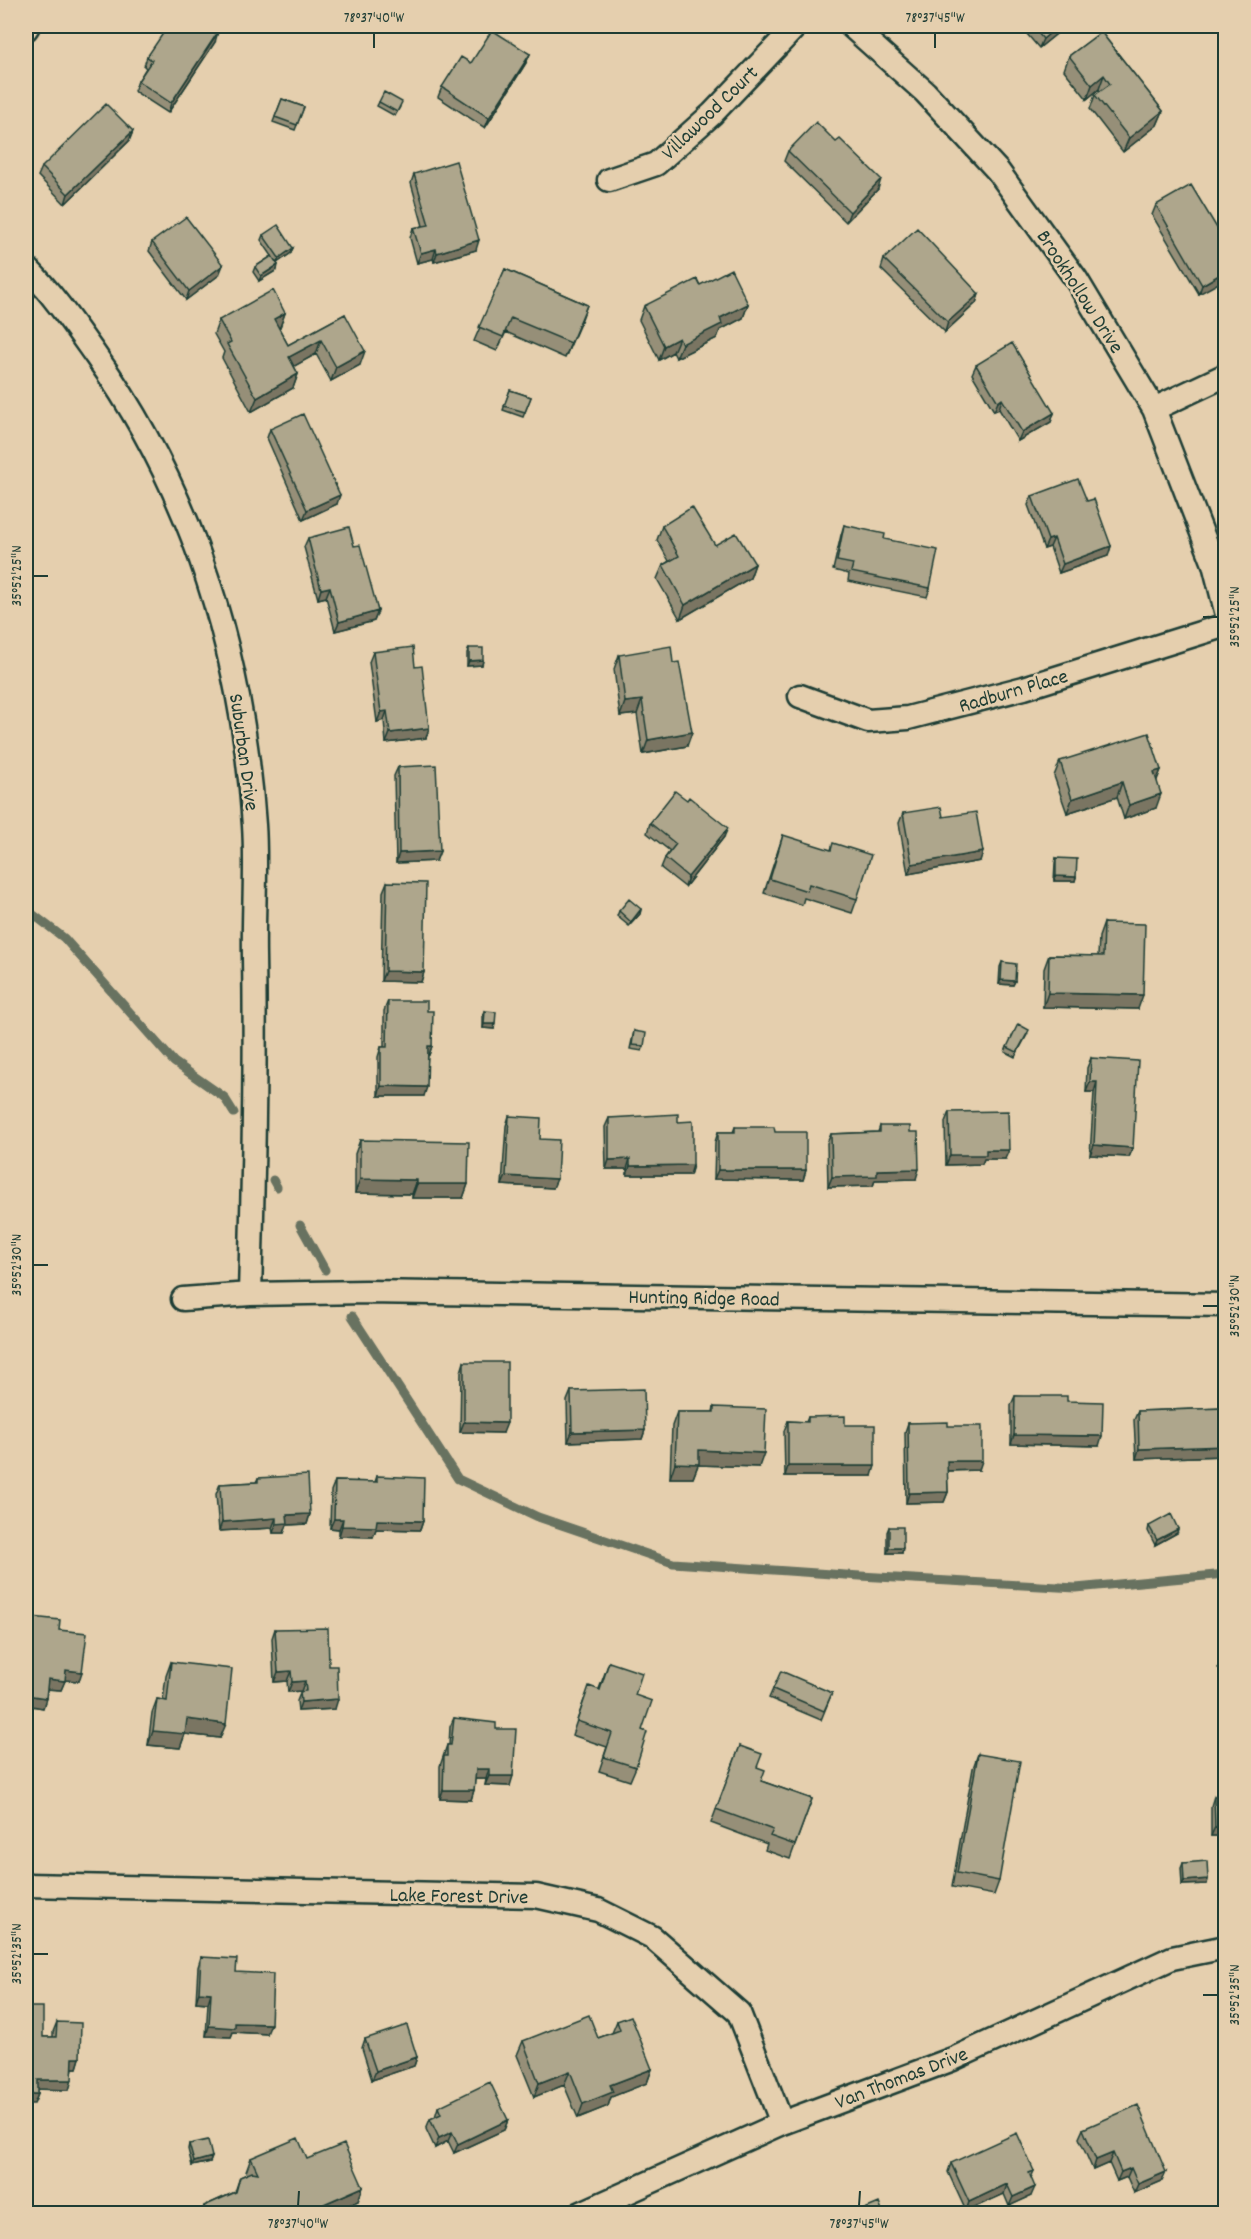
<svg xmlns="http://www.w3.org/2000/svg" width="1251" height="2239" font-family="Dekko,sans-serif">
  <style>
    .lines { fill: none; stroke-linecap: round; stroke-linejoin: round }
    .stream { stroke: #677260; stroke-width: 9 }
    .street-casing { stroke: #1f3d34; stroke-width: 27 }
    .street { stroke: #e5cfae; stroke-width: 22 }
    .wall { fill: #968f78; stroke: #1f3d34; stroke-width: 1.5 }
    .shaded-wall { fill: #7a7462; stroke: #1f3d34; stroke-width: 1.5 }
    .building { fill: #aea68c; stroke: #1f3d34; stroke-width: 1.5 }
    .ticks { fill: none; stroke: #1f3d34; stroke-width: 2 }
    .labels { text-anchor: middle; stroke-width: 5; stroke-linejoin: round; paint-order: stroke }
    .street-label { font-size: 21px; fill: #1f3d34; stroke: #e5cfae }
    .neatline { fill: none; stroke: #1f3d34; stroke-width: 2 }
    .ticks-label { font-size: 15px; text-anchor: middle; fill: #1f3d34 }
  </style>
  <rect width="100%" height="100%" fill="#e5cfae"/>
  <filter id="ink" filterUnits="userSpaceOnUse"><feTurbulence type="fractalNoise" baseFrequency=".0167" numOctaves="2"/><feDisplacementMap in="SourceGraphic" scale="12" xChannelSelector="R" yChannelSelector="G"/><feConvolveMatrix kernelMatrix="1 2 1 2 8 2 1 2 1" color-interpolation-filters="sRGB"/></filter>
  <g filter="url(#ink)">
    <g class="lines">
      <!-- stream -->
      <path class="stream" d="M26,909L64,938L174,1062L224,1097L234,1113
        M273,1180L277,1187
        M300,1225L325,1270
        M352,1316L458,1479L538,1517L673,1563L860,1576L1076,1588L1226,1574"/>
      <!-- street casing -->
      <g class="street-casing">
        <path id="street" d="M851,26L925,92L998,171L1076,279L1154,409L1214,564L1226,611
          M26,29L28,26
          M609,180L656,164L712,114L796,26
          M26,267C53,294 74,325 96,356C194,494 243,657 254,825C257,868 253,912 254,956C256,1069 253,1181 250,1294
          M1154,409L1226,375
          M800,696L868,721L908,718L1024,688L1226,625
          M183,1299L250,1294L366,1292L1226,1305
          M26,1885L536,1896L598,1910L652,1937L739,2013L782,2123
          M579,2214L782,2123L953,2059L1172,1958L1226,1947"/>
      </g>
      <!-- street -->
      <use href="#street" class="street"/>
    </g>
    <!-- wall -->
    <path class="wall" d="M1020,26H1066L1039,48Z
      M1101,32L1163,111L1157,125L1123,152L1090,109L1095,95L1100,92L1099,89L1087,99L1064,70L1069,56Z
      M215,42L168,113L134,91L138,81L146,68L144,66L147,57Z
      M530,54L526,63L485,128L438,97L442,87L471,63Z
      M282,99L304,107L295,130L273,122Z
      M379,102L400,107L395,116L377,106Z
      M133,131L129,141L65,204L38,176L42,167Z
      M836,142L878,189L846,222L784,161L788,151Z
      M414,174L476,250L434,262L433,259L417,263L410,238L413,228L423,226L411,183Z
      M1156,205L1226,243L1199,294L1152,215Z
      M263,235L291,253L277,263V270L259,281L253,272L255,267L272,256L261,240Z
      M152,242L219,275L186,300L149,251Z
      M884,259L979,294L976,303L945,332L881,269Z
      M505,269L587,305L565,358L506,332L497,351L474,341Z
      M700,285L748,304L743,318L720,330L717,338L676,358L673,352L659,360L639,320L644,306Z
      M285,313L280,327L279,328L288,345L345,314L360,365L331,381L316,354L294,366L298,374L293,388L251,412L222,358L224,352L214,334L219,320Z
      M976,365L1054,413L1051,422L1018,441L999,409L994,411L972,374Z
      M510,390L531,397L523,417L503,410Z
      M270,429L337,504L303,520L267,438Z
      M1032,496L1087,501L1111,546L1108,556L1059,573L1050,547L1044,549L1028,505Z
      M844,525L930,588L927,597L848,581L849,574L833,570L841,535Z
      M662,526L715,545L755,564L750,578L680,619L657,579L663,565L669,561L657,540Z
      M308,538L354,546L378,611L374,621L335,631L326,597L318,599L304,547Z
      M469,648L483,660L482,665L467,666V653Z
      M373,652L429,728L426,738L386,743L384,720L377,722L369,662Z
      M619,655L687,746L643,754L637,714L620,716L614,669Z
      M1060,761L1161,770L1157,780L1156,808L1124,819L1117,797L1067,813L1054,776Z
      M398,767L440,851L436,861L396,863L394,776Z
      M903,813L943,817L980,861L908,874L899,823Z
      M650,823L724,837L685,887L661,868L665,858L670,851L647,833Z
      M783,835L857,899L852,913L804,898L802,905L764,893Z
      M1056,858L1076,877L1075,881H1054L1055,863Z
      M387,882L424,972L421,982L381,981L383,892Z
      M641,909L640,914L629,926L617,916L619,911Z
      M1104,923L1138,1009L1043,1007L1044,969L1049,955L1098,956L1099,937Z
      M1002,962L1015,981L1013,985L999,984L1000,967Z
      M388,1001L427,1011L432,1046L429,1055H428L424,1096H378V1057L381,1047H384V1011Z
      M485,1011L494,1029L483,1028V1016Z
      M634,1031L644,1046L642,1051L630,1049Z
      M1027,1035L1015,1057L1005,1052L1007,1047Z
      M1091,1058L1133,1148L1129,1157L1090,1155L1094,1092H1086L1087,1068Z
      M949,1112L1005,1159H984L982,1164L946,1165L945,1122Z
      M509,1116L540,1139L553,1188L502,1185L506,1126Z
      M609,1118L678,1122L693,1165L690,1175H627V1169H606L605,1127Z
      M880,1126L916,1179L875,1180L873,1186L828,1187L827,1143L831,1134L878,1132Z
      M735,1127L806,1170L803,1180L714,1179L715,1142L718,1132H733Z
      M360,1140L468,1184L463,1198H412V1194L355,1193V1154Z
      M464,1362L503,1433L460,1432L461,1372Z
      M571,1391L645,1430L642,1439L568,1442L567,1401Z
      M1015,1396L1067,1401L1099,1446L1011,1444V1405Z
      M714,1407L759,1467L698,1465L693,1478H670L672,1426L677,1412H713Z
      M1225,1408L1226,1448L1223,1456L1136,1459L1134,1420L1138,1411Z
      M808,1417L845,1425L872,1476H785L784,1431L788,1421L806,1422Z
      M908,1423L948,1426L979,1470L947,1471L948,1492L944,1502L906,1503L905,1432Z
      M377,1476L423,1521L420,1530L376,1529L373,1537L339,1536V1529L330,1528L331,1491L335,1481L375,1482Z
      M258,1478L310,1514L307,1524L287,1525L284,1533H273L272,1528L219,1531L216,1494L220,1484L256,1482Z
      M1149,1526L1177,1533L1155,1545L1148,1531Z
      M889,1527L902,1553H887V1532Z
      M32,1617L59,1630L79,1681L65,1680L61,1690L47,1689L46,1698L43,1708L26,1705V1654L29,1626Z
      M275,1629L329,1666L335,1709L298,1711L297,1701L301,1691L288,1692L287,1681L274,1682L272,1638Z
      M1223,1648H1226V1670L1218,1668Z
      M171,1662L220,1738L185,1734L180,1748L148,1745L152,1713L157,1699L163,1700L166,1676Z
      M609,1662L635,1695L642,1730L636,1767L630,1781L599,1771L607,1747L572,1735L584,1700L599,1689Z
      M1226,1680V1708H1225L1223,1684Z
      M773,1689L832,1693L821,1720L769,1698Z
      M454,1718L496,1729L510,1786L485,1785L486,1779H475L474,1790L471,1800L440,1799V1766L447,1745H449L450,1727Z
      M740,1746L757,1767L761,1781L812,1799L790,1859L765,1850L767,1844L711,1823Z
      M978,1754L999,1881L994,1895L952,1887L973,1768Z
      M1214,1796L1226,1836H1211V1806Z
      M1183,1863L1208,1879L1207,1884L1182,1885L1181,1868Z
      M201,1957L236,1972L267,2034L233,2032L231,2037L206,2036L208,2003L196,2002L198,1967Z
      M617,2021L652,2069L647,2083L611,2097L608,2106L578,2118L564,2085L534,2097L517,2055L523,2041L598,2038L612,2033Z
      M57,2022L80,2058L77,2068H73L69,2090L38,2089V2094L34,2104L43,2037H53V2032Z
      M365,2039L417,2057L414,2066L372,2080L362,2048Z
      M438,2107L508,2120L504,2130L454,2153L448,2141L435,2148L426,2129L430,2119L435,2117Z
      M1083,2129L1166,2172L1162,2181L1134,2193L1127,2177L1117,2181L1109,2163L1093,2170L1079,2138Z
      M189,2144L212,2157L210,2162L192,2166L188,2149Z
      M251,2158L307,2159L363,2187L358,2201L329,2214H201L204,2206L235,2192L240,2177L247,2174L246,2172Z
      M951,2163L1034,2171L1031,2178V2196L1009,2206L1004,2194L966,2211L948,2172Z"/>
    <!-- shaded-wall -->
    <path class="shaded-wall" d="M1058,26H1066L1039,48L1043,39Z
      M218,32L215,42L168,113L171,103Z
      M530,54L526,63L485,128L489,118Z
      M1104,75L1099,89L1087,99L1092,85Z
      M1163,111L1157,125L1123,152L1129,138Z
      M133,131L129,141L65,204L68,194Z
      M881,179L878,189L846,222L850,212Z
      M479,240L476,250L434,262L437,253Z
      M293,248L291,253L277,263L279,258Z
      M436,249L433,259L417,263L421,253Z
      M223,265L219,275L186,300L189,291Z
      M278,265L277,270L259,281L261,276Z
      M1226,271V279L1199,294L1202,285Z
      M979,294L976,303L945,332L948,322Z
      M748,304L743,318L720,330L717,338L676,358L682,344L720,318Z
      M587,305L582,319L565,358L571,343Z
      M285,313L280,327L269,333L274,319Z
      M679,338L673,352L659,360L664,346Z
      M321,340L316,354L284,372L289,357Z
      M365,351L360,365L331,381L336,367Z
      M298,374L293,388L251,412L257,398Z
      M1002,399L999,409L994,411L998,402Z
      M1054,413L1051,422L1018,441L1022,432Z
      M340,495L337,504L303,520L307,510Z
      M1054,538L1050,547L1044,549L1048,540Z
      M1111,546L1108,556L1059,573L1063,564Z
      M755,564L750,578L680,619L685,605Z
      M330,587L326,597L318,599L321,589Z
      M378,611L374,621L335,631L339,622Z
      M483,660L482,665L467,666L469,661Z
      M642,700L637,714L620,716L625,702Z
      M387,711L384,720L377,722L381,712Z
      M429,728L426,738L386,743L390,733Z
      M692,732L687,746L643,754L648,740Z
      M1161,770L1155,784L1154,772Z
      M1122,782L1117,797L1067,813L1072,799Z
      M1161,794L1156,808L1124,819L1129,805Z
      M728,828L724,837L685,887L688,877Z
      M440,851L436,861L396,863L399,853Z
      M983,852L980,861L908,874L912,864Z
      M1056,876L1076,877L1075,881H1054Z
      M641,909L640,914L629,926L631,922Z
      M385,971L424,972L421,982L381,981Z
      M1001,980L1015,981L1013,985L999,984Z
      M1048,993L1143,995L1138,1009L1043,1007Z
      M484,1024H495L494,1029L483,1028Z
      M428,1046H432L429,1055H424Z
      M1090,1082H1097L1094,1092H1086Z
      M381,1086L427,1087L424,1096H378Z
      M1094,1145L1133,1148L1129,1157L1090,1155Z
      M986,1150H1009L1005,1159H984L982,1164L946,1165L950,1155Z
      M630,1159L627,1169H606L609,1160Z
      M693,1165L690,1175H627L630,1166Z
      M919,1169L916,1179L875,1180L873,1186L828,1187L832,1177L877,1170Z
      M718,1170H806L803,1180L714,1179Z
      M506,1176L557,1179L553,1188L502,1185Z
      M360,1179L417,1180L412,1194L355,1193Z
      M417,1184H468L463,1198H412Z
      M464,1422L507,1423L503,1433L460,1432Z
      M645,1430L642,1439L568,1442L572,1432Z
      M1014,1435L1102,1436L1099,1446L1011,1444Z
      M1226,1446L1223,1456L1136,1459L1139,1449Z
      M699,1450L764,1453L759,1467L698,1465L693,1478H670L675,1463Z
      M947,1461H982L979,1470L944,1471Z
      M788,1466H875L872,1476H785Z
      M948,1492L944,1502L906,1503L909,1493Z
      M310,1514L307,1524L287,1525L284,1533H273L276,1524L287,1515Z
      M276,1518L272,1528L219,1531L222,1522Z
      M334,1519H343L339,1529L330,1528Z
      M377,1520L423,1521L420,1530L376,1529L373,1537L339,1536L342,1526Z
      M1178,1529L1177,1533L1155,1545L1157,1540Z
      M889,1548H903L902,1553H887Z
      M66,1670L82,1672L79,1681L63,1680Z
      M291,1671L287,1681L274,1682L278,1672Z
      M48,1679L65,1681L61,1690L45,1689Z
      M305,1681L301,1691L288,1692L292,1682Z
      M26,1695L46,1698L43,1708L26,1705Z
      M338,1699L335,1709L298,1711L301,1702Z
      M187,1719L226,1724L220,1738L185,1734L180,1748L148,1745L153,1731Z
      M476,1769H489L486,1779H473Z
      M489,1776H513L510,1786L485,1785Z
      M443,1790H474L471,1800L440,1799Z
      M1215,1827H1226V1836H1211Z
      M1208,1879L1207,1884L1182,1885L1184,1881Z
      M199,1992L211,1993L208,2003L196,2002Z
      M235,2023L271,2024L267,2034L233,2032L231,2037L206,2036L209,2026Z
      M417,2057L414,2066L372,2080L376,2071Z
      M73,2058H80L77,2068H69Z
      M652,2069L647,2083L611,2097L608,2106L578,2118L583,2104L610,2085Z
      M570,2071L564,2085L534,2097L539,2083Z
      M38,2080H72L69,2090L34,2089Z
      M26,2094H38L34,2104H26Z
      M508,2120L504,2130L454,2153L458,2144Z
      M452,2132L448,2141L435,2148L439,2138Z
      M1113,2153L1109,2163L1093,2170L1096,2160Z
      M212,2157L210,2162L192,2166L194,2162Z
      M1131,2168L1127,2177L1117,2181L1121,2172Z
      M1166,2172L1162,2181L1134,2193L1138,2184Z
      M1007,2184L1004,2194L966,2211L969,2202Z
      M363,2187L358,2201L329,2214H320L324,2204Z
      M1035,2187L1031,2196L1009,2206L1013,2197Z"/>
    <!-- building -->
    <path class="building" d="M168,26H208L218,32L171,103L138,81L152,60L147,57Z
      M1032,26H1058L1043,39Z
      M492,30L530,54L489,118L442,87L461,57L471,63Z
      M1101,32L1163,111L1129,138L1095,95L1110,84L1104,75L1092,85L1069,56Z
      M384,92L402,102L397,112L379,102Z
      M282,99L304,107L297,125L275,117Z
      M106,104L133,131L68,194L42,167Z
      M816,122L836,142L840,139L881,179L850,212L788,151Z
      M456,161L479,240L437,253L436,249L421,253L413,228L429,225L414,174Z
      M1191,185L1226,243V271L1202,285L1156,205Z
      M186,217L223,265L189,291L152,242Z
      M278,225L293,248L279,258L263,235Z
      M917,228L979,294L948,322L884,259Z
      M272,256L278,265L261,276L255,267Z
      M505,269L587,305L571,343L511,318L503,337L479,327Z
      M731,269L748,304L720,318L722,324L682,344L679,338L664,346L644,306L697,279L700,285Z
      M273,290L285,313L274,319L288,345L345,314L365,351L336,367L321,340L289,357L298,374L257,398L227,344L231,342L219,320Z
      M1012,343L1054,413L1022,432L1002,399L998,402L976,365Z
      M510,390L531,397L525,412L504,406Z
      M303,414L340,495L307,510L270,429Z
      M1078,479L1087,501L1094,499L1111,546L1063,564L1054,538L1048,540L1032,496Z
      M692,507L715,545L736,533L755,564L685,605L663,565L679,556L662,526Z
      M844,525L885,534L884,539L938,550L930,588L851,572L853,564L837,561Z
      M349,527L354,546L360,545L378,611L339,622L330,587L321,589L308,538Z
      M671,646L673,663L679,662L692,732L648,740L642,700L625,702L619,655Z
      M413,647L415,667L422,666L429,728L390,733L387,711L381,712L373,652Z
      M469,648H483V660L469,661Z
      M1149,733L1161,770L1154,772L1161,794L1129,805L1122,782L1072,799L1060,761Z
      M436,765L440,851L399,853L398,767Z
      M675,791L687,800L689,797L728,828L688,877L665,858L676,844L650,823Z
      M941,807L943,817L976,812L983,852L912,864L903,813Z
      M783,835L831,850L833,843L871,855L857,899L809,884L807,891L770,879Z
      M1056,858L1077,859L1076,877L1056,876Z
      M387,882L426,883L424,972L385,971Z
      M629,899L641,909L631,922L619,911Z
      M1104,923L1145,924L1143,995L1048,993L1049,955L1103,956Z
      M1002,962L1016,964L1015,981L1001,980Z
      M388,1001H427V1011H433L432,1046H428L427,1087L381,1086V1047H387Z
      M485,1011L496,1012L495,1024H484Z
      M1018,1024L1029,1030L1017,1052L1007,1047Z
      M634,1031L646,1033L644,1046L632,1045Z
      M1091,1058L1138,1061L1133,1148L1094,1145L1097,1082H1090Z
      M1008,1111L1009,1150H986V1155H950L949,1112Z
      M678,1114V1122L693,1121V1165L630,1166V1159L609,1160V1118Z
      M509,1116L541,1118L540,1139L559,1140L557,1179L506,1176Z
      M880,1126H910V1132H918L919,1169L877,1170V1176L832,1177L831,1134L880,1132Z
      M735,1127H774L775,1132H806V1170H718V1132H735Z
      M360,1140L469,1142L468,1184H417V1180L360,1179Z
      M464,1362H507V1423L464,1422Z
      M644,1389L645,1430L572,1432L571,1391Z
      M1015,1396H1067V1401L1103,1402L1102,1436L1014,1435Z
      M714,1407L766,1409L764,1453L699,1450V1464L675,1463L677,1412H714Z
      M1225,1408L1226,1446L1139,1449L1138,1411Z
      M845,1416V1425H875V1466H788V1421L808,1422V1417Z
      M948,1422V1426H982V1461H947L948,1492L909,1493L908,1423Z
      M308,1475L310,1514L287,1515L288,1523L276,1524V1518L222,1522L220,1484L258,1482V1478Z
      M377,1476L424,1478L423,1521L377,1520L376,1527L342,1526L343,1519H334L335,1481L377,1482Z
      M1171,1514L1178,1529L1157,1540L1149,1526Z
      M889,1527H903V1548H889Z
      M26,1603H27L26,1625Z
      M32,1617L60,1620L59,1630L87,1633L82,1672L66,1670L65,1681L48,1679L46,1698L26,1695V1658H27Z
      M328,1628L329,1666H337L338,1699L301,1702L300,1692L306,1691L305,1681L292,1682L291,1671L278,1672L275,1629Z
      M1223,1648H1226V1665L1220,1663Z
      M171,1662L232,1669L226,1724L187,1719L185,1734L153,1731L157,1699L167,1701Z
      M609,1662L642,1673L635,1695L652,1701L642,1730L647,1732L636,1767L604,1757L612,1733L577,1721L589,1686L600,1690Z
      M781,1671L832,1693L824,1711L773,1689Z
      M454,1718L496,1723V1729H516L513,1776H489V1769H476L474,1790H443L444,1756H447V1745H451Z
      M740,1746L762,1754L757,1767L765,1770L761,1781L812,1799L795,1845L770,1836L773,1830L716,1809Z
      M978,1754L1020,1761L999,1881L957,1873Z
      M1214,1796H1226V1827H1215Z
      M1207,1861L1208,1879L1184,1881L1183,1863Z
      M201,1957L237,1959L236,1972L273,1974L271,2024L235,2023V2028L209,2026L211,1993L199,1992Z
      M26,2007H43V2037H56L57,2022L81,2023L80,2058H73L72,2080H38V2094H26Z
      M589,2015L598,2038L620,2030L617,2021L631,2016L652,2069L610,2085L613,2092L583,2104L570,2071L539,2083L523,2041Z
      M407,2025L417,2057L376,2071L365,2039Z
      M490,2082L508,2120L458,2144L452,2132L439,2138L430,2119L441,2114L438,2107Z
      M1138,2105L1166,2172L1138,2184L1131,2168L1121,2172L1113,2153L1096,2160L1083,2129Z
      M1017,2133L1034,2171L1029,2173L1035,2187L1013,2197L1007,2184L969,2202L951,2163Z
      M298,2138L307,2159L344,2144L363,2187L324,2204L327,2211L321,2214H207L204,2206L236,2192L240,2177L252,2172L258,2173L251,2158Z
      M208,2140L212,2157L194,2162L189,2144Z
      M879,2203L883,2214H853Z"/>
  </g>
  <!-- ticks -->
  <path class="ticks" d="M374,48V33M935,48V33M33,576H48M1203,617H1218M33,1265H48M1203,1306H1218M33,1954H48M1203,1995H1218M298,2206L299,2191M859,2206L860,2191"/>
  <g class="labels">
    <!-- street labels -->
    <g class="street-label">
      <text transform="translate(709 112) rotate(-44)" y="7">Villawood Court</text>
      <text transform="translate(1081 291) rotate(57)" y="7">Brookhollow Drive</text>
      <text transform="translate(1013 690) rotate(-16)" y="7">Radburn Place</text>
      <text transform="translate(245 752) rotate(82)" y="7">Suburban Drive</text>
      <text transform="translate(704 1297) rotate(1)" y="7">Hunting Ridge Road</text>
      <text transform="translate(459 1895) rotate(1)" y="7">Lake Forest Drive</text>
      <text transform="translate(901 2077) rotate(-21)" y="7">Van Thomas Drive</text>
    </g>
  </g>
  <!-- margin -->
  <rect width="1251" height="2239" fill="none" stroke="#e5cfae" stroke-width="66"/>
  <rect x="33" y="33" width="1185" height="2173" class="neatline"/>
  <g class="ticks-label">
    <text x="374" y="22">78°37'40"W</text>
    <text x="935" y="22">78°37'45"W</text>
    <text transform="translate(16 576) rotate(-90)" y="5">35°52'25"N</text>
    <text transform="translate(1234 617) rotate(-90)" y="5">35°52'25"N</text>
    <text transform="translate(16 1265) rotate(-90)" y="5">35°52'30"N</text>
    <text transform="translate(1234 1306) rotate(-90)" y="5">35°52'30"N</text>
    <text transform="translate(16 1954) rotate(-90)" y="5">35°52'35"N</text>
    <text transform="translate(1234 1995) rotate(-90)" y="5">35°52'35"N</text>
    <text x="298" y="2228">78°37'40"W</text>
    <text x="859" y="2228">78°37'45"W</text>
  </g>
</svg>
